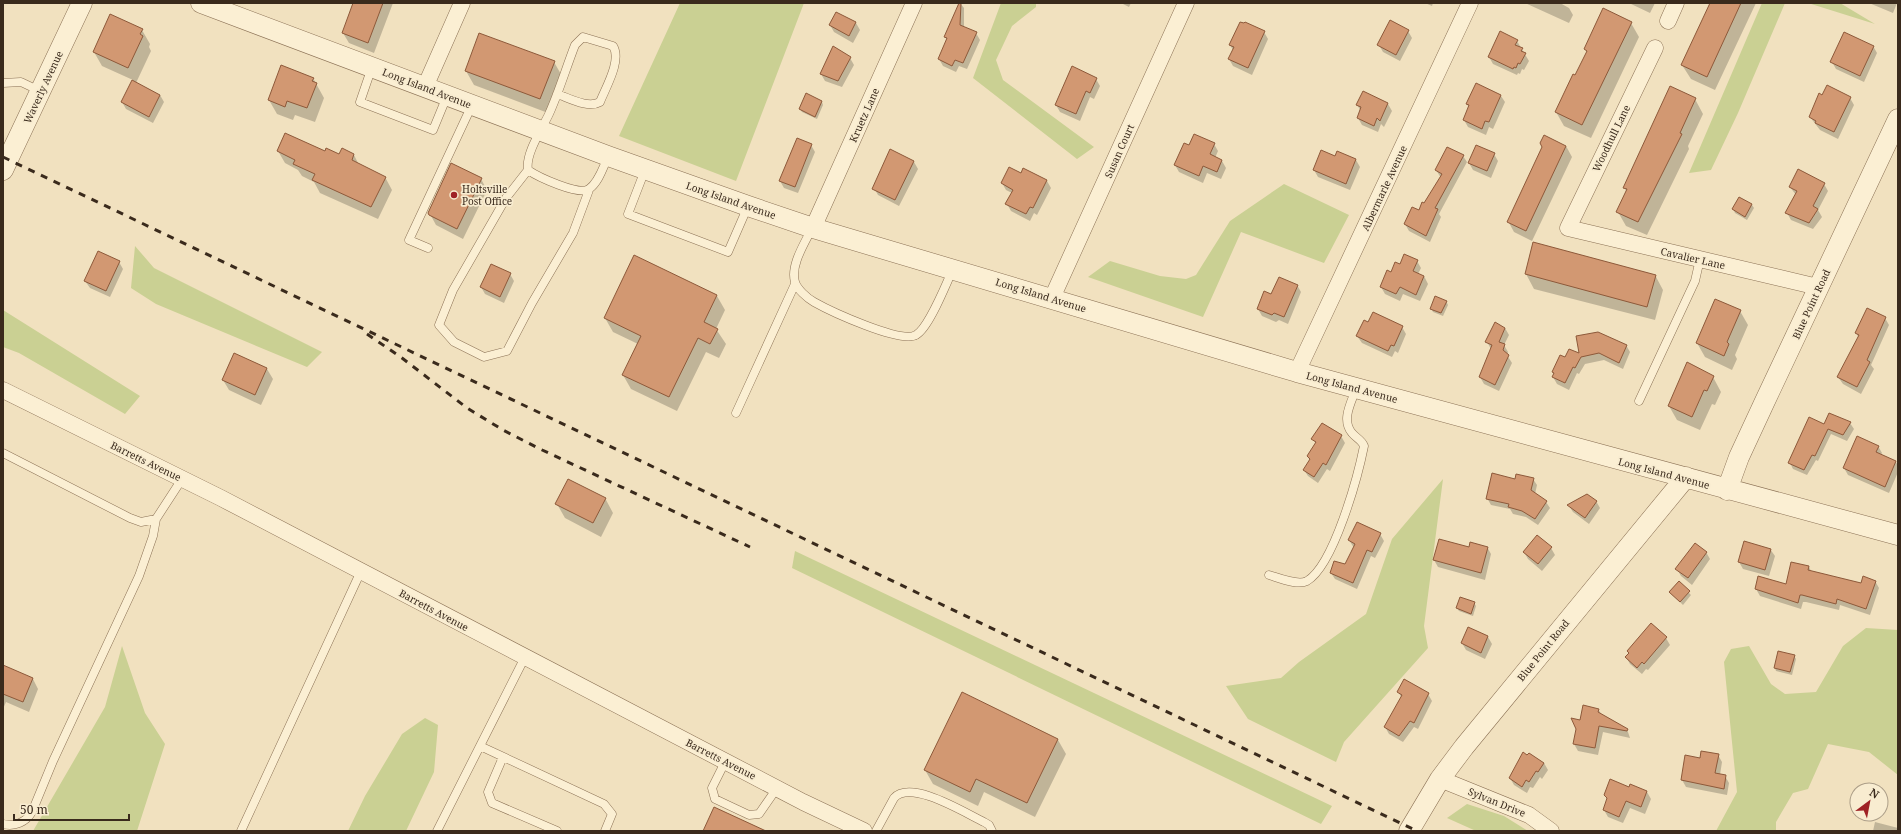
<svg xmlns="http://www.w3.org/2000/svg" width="1901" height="834" font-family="'Noto Serif',serif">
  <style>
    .green { fill: #cad093 }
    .shadow { fill: #0003 }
    .building { fill: #d29872; stroke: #8d593a }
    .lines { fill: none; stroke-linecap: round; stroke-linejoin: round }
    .service-casing { stroke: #8c7256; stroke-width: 9 }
    .minor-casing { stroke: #8c7256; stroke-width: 17 }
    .tertiary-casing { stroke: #8c7256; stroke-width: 21 }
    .service { stroke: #fbefd3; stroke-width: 8 }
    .minor { stroke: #fbefd3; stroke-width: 16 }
    .tertiary { stroke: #fbefd3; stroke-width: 20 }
    .rail { stroke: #3a2a1c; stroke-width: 3; stroke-dasharray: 7 7; stroke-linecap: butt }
    .poi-dot { fill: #9f2125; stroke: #f8ecd0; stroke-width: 1.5 }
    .labels { text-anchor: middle; stroke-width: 3.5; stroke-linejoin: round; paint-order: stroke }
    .street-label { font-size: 10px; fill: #3a2a1c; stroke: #f8ecd0 }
    .poi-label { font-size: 10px; fill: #3a2a1c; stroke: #f8ecd0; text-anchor: start }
  </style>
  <rect width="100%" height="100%" fill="#f1e1bf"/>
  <!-- green -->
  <path class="green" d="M680,3H804L736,181L619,136Z
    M1001,3H1036V7L1012,26L996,60L1003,80L1094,147L1077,159L973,78Z
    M1762,3H1785L1738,113L1711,170L1689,173Z
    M1808,3H1840L1875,24Z
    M1284,184L1349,215L1324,263L1241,232L1203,317L1088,277L1110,261L1160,276L1186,279L1196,275L1230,221Z
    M135,246L154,268L322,352L307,367L156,304L131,288Z
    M3,310L140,396L125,414L19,353L3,347Z
    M1443,479L1424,626L1428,648L1344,742L1336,762L1248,719L1226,686L1281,678L1299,662L1366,614L1392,539Z
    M795,551L1332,806L1321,824L792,568Z
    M1866,628L1898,630V775L1869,752L1828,744L1808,789L1793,793L1776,822V831H1716L1737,792L1724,662L1731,649L1749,646L1771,684L1785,694L1816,692L1843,646Z
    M122,646L145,713L165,744L137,831H33L105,707Z
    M425,718L438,725L434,772L406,831H348L365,796L402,734Z
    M1467,804L1504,816L1528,831H1476L1447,818Z"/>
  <!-- shadow -->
  <path class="shadow" d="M354,3H393L374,53L349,43L343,33Z
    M960,3L964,8V27L976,33L980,40L967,69L959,66L956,72L943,66L939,59L947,40L945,37Z
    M1121,3H1131L1129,7Z
    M1425,3H1433L1432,6Z
    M1525,3H1560L1569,8L1573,15L1569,23Z
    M1629,3H1655L1650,13Z
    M1711,3H1756L1715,90L1691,79L1682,65Z
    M1869,3H1897L1893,13Z
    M836,13L856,23L860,30L853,43L834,32L830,25Z
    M1631,23L1639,37L1591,138L1564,126L1556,112L1587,53L1585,49Z
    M142,30L150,44L149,47L151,51L136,83L160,95L164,102L153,123L126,109L122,102L133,80L102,66L94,52Z
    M1408,31L1412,38L1400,61L1383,52L1379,45Z
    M1264,32L1268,39L1252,75L1233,66L1229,59L1233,50L1230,45Z
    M1517,41L1529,61L1524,70L1522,69L1520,74L1518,73L1517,75L1493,64L1489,57Z
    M1873,46L1877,53L1864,82L1836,69L1832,62Z
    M850,58L854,65L842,87L825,81L821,74Z
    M554,62L562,76L548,113L474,85L466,71Z
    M313,78L324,98L315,122L295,115L293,120L277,114L269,100Z
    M1096,79L1100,86L1094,99L1090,97L1080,121L1060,112L1056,105Z
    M1363,92L1388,104L1392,111L1384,127L1381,124L1378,132L1362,125L1358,118L1361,111L1357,105Z
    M806,95L822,102L823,105L817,119L802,112L800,109Z
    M1501,96L1505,102L1493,129L1489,127L1486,135L1468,127L1464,120L1469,108L1467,104Z
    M1823,96L1850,98L1854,105L1838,139L1820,130L1810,117Z
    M1695,99L1703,114L1688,146L1689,149L1647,235L1626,226L1618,212L1627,192L1624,187Z
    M1214,144L1218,151L1215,158L1222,161L1226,168L1221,179L1207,173L1203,183L1179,172L1175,165L1189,147Z
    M811,145L815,152L798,193L784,188L780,181Z
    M1566,146L1572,157L1532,241L1514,232L1508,221Z
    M278,151L354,155L359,165L385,177L392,190L378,219L320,193L314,182L302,176L298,170L285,163Z
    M1494,154L1498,161L1491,178L1473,170L1469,163Z
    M1463,156L1467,162L1439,214L1441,217L1430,242L1409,231L1405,224L1419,212L1441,178L1436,170Z
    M1336,158L1356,160L1360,167L1350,190L1318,177L1314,170Z
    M914,162L918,169L899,206L878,195L874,188Z
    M1024,169L1047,181L1051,188L1037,215L1034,213L1030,221L1011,211L1007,204L1012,193L1006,190L1002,183L1021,175Z
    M481,179L487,190L463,239L436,225L430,214Z
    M1824,184L1828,191L1818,210L1822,217L1813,229L1791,220L1787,213L1796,195L1790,187Z
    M1740,198L1752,205L1754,208L1747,220L1735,213L1733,209Z
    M1534,243L1655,275L1663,290L1655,320L1534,289L1526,274Z
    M635,257L717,296L725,310L716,329L726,344L719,358L706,352L677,411L631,389L623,375L638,344L613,332L605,318Z
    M1417,261L1421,268L1418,274L1424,276L1428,284L1420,301L1403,294L1400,301L1385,294L1381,287L1392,273L1400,266Z
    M119,262L123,269L110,297L90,288L85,281Z
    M510,274L514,281L504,303L485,294L481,287Z
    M1297,285L1301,292L1288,324L1279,320L1276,322L1262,316L1258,309L1272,296Z
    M1446,301L1448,305L1443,316L1433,312L1431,308Z
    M1740,311L1748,325L1735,355L1737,359L1732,370L1705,357L1697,343Z
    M1885,318L1889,325L1871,365L1874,369L1861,394L1843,384L1838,377L1859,338L1856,333Z
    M1369,323L1402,327L1406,334L1398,353L1395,351L1392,357L1362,343L1357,336Z
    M1505,328L1509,335L1504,345L1508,352L1507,355L1512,363L1499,391L1484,384L1480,377L1491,349L1487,342Z
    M1626,345L1630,352L1623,369L1604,360L1585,364L1579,374L1577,373L1569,390L1557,384L1553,377V372L1565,358Z
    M267,369L273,379L261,405L229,390L223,380Z
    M1713,377L1721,392L1715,405L1712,404L1700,430L1677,420L1669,406Z
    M1850,423L1854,429L1847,441L1831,434L1818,461L1816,460L1807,475L1793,469L1790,463L1824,426Z
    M1341,436L1345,443L1330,471L1327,469L1318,483L1308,476L1304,470L1310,461L1308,457L1316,444L1313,439Z
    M1878,446L1882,453L1881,455L1896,462L1898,466V472L1889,493L1848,475L1844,468Z
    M1533,479L1537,485L1535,494L1546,502L1550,508L1538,525L1526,517L1513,514L1510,509L1491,505L1487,498L1516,480Z
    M605,498L613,513L601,537L565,518L557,504Z
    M1596,501L1600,508L1589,524L1573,512L1569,506Z
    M1380,534L1384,541L1375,558L1371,556L1357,589L1335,579L1331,573L1345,566L1354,548L1349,540Z
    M1537,536L1551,548L1555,555L1542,571L1528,559L1524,552Z
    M1487,547L1491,554L1485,580L1438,567L1434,560L1469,549Z
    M1770,549L1775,556L1769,576L1743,569L1739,562Z
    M1706,552L1710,559L1692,585L1681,576L1677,569Z
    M1809,567L1811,571L1862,584L1875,581L1879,588L1870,615L1840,605L1839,610L1806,602H1803L1801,609L1760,596L1756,589L1787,585Z
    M1679,583L1691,595L1683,605L1671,593Z
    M1474,603L1476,606L1473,616L1459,611L1457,608Z
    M1651,625L1666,638L1670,645L1648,670L1646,669L1642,674L1630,664L1626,657Z
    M1468,629L1488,637L1492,644L1485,659L1466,650L1462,643Z
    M1779,652L1794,656L1796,659L1792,675L1776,671L1775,668Z
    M3,666L33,679L38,689L29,712L6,702L3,709Z
    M1398,692L1428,694L1432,701L1418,729L1414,727L1403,742L1389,734L1385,727L1402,698Z
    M1598,709L1602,715L1627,729L1630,738L1603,732L1598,755L1578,751L1574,744L1581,721Z
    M1058,740L1066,754L1035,817L984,792L978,806L933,784L925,770Z
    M1718,755L1722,762L1720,775L1725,776L1729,783L1727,795L1686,787L1682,780L1701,759Z
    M1544,763L1548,770L1542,779L1540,777L1533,788L1530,787L1527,793L1514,785L1510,778Z
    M1630,788L1647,792L1651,799L1645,814L1630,808L1623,823L1608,817L1604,810L1608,800L1605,795Z
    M1875,822L1898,828V831H1873Z"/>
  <!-- building -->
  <path class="building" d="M353,3H383L368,43L342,33Z
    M959,3H961L960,25L977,32L963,63L955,60L952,66L938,59L947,38L944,37Z
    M1710,3H1741L1707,77L1681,65Z
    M1603,8L1632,22L1582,125L1555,112L1573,74L1575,75L1587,51L1584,49Z
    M836,12L856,22L849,36L829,25Z
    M110,14L143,29L140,34L143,36L128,68L93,52Z
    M1390,20L1409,30L1396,55L1377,45Z
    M1240,22L1244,23L1245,22L1265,31L1248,68L1228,59L1234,47L1229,45Z
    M1500,31L1518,40L1515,45L1523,48L1521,51L1526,53L1520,64L1518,63L1516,68L1514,67L1513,69L1488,57Z
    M1844,32L1874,46L1860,76L1830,62Z
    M479,33L555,61L540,99L465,71Z
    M833,46L851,57L838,81L820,74Z
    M281,65L314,78L312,81L317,83L307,108L287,101L285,107L268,100Z
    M1072,66L1097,78L1090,93L1086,91L1076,114L1055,105Z
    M132,80L160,95L149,117L121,102Z
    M1476,83L1501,95L1489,122L1485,121L1482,129L1463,120L1469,105L1466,104Z
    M1827,85L1851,97L1834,132L1815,123L1816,121L1809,117L1819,93L1822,95Z
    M1670,86L1696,98L1680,133L1682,134L1638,222L1616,212L1627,189L1623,188Z
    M1363,91L1388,103L1380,121L1377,118L1374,126L1357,118L1361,107L1356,105Z
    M806,93L822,101L815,117L799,109Z
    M285,133L325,151L326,148L339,154L342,148L354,154L352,160L386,177L371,207L312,180L315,174L293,164L295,160L277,151Z
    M1194,134L1215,143L1210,154L1222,160L1217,172L1203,166L1199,176L1174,165L1184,143L1189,145Z
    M1544,135L1566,146L1526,231L1507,222L1542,147L1540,143Z
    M797,138L812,144L795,187L779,181Z
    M1476,145L1495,153L1487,171L1468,163Z
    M1447,147L1464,155L1435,208L1438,209L1426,236L1404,224L1412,207L1419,210L1422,202L1424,203L1442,174L1435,170Z
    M890,149L914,161L895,200L872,189Z
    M1321,150L1335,156L1337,151L1356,159L1346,184L1313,170Z
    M451,163L482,178L457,229L429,215L428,213Z
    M1009,167L1021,173L1023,168L1047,180L1033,208L1030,207L1026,214L1005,204L1013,190L1001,183Z
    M1798,169L1825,183L1813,206L1818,209L1809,223L1785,213L1797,191L1789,187Z
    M1739,197L1752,204L1745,217L1732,209Z
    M1533,242L1656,275L1647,307L1525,274Z
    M98,251L120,261L106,291L84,281Z
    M1404,254L1418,260L1413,271L1424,276L1416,295L1400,287L1396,294L1380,287L1387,270L1391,272L1395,262L1400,264Z
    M634,255L717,295L704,322L718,329L710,344L698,338L669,397L622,375L641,336L604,318Z
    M491,264L511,273L500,297L480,287Z
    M1279,277L1298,285L1284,317L1274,313L1272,315L1257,309L1264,291L1271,294Z
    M1435,296L1447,301L1441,313L1430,309Z
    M1715,299L1741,310L1727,342L1729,344L1724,356L1696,343Z
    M1867,308L1886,317L1867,360L1870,362L1857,387L1837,377L1859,335L1855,333Z
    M1373,312L1403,326L1394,346L1391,345L1388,351L1356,336L1364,320L1368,322Z
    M1495,322L1505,328L1499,342L1505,344L1503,350L1509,355L1495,385L1479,377L1492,345L1485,342Z
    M1598,332L1627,345L1619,363L1599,353L1581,357L1575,368L1573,367L1565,383L1552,377L1554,373L1552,372L1560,355L1565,357L1569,349L1579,353L1576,336Z
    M234,353L267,368L255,395L222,380Z
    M1687,362L1714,376L1707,391L1704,390L1692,417L1668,406Z
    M1829,413L1851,422L1843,435L1828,429L1815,456L1812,455L1804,470L1788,463L1809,417L1824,424Z
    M1322,423L1342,435L1326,465L1323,463L1314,477L1303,470L1310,459L1307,456L1316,442L1311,439Z
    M1857,436L1879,446L1876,452L1896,461L1885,487L1843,468Z
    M1492,473L1515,479L1516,474L1534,478L1531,490L1547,501L1535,519L1522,511L1508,507L1509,504L1486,499Z
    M568,479L606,498L593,523L555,504Z
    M1587,494L1597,501L1585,518L1567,505Z
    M1357,522L1381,533L1372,552L1367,550L1353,583L1330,573L1334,561L1345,564L1355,544L1348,540Z
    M1537,535L1552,547L1538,564L1523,552Z
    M1439,539L1469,547L1470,542L1488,547L1481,573L1433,560Z
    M1744,541L1771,549L1765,570L1738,562Z
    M1695,543L1707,552L1688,578L1675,569Z
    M1791,562L1809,566L1808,570L1861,583L1863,576L1876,581L1866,609L1837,599L1836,604L1802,595H1800L1798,603L1755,589L1758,576L1786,584Z
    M1679,581L1690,591L1680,602L1669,592Z
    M1460,597L1475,602L1471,614L1456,608Z
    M1651,623L1667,637L1644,664L1642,662L1637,668L1625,657L1629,653L1627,651Z
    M1468,627L1488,636L1481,653L1461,643Z
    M1778,651L1795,655L1790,672L1774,668Z
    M3,665L33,678L23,702L3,694Z
    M1404,679L1429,693L1414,723L1410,721L1399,736L1384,727L1402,695L1397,692Z
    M962,692L1058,739L1027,803L976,779L970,792L924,770Z
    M1583,705L1599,709L1598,712L1628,729L1627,731L1599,726L1595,748L1573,744L1576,729L1571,718L1580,720Z
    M1701,751L1719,754L1715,773L1726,775L1724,789L1681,780L1685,755L1700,758Z
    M1523,752L1527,755L1529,753L1544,763L1538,772L1536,771L1529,782L1526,780L1522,787L1509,778Z
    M1610,779L1629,787L1630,784L1647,791L1641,807L1626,801L1619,817L1603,810L1607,798L1604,795Z
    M714,807L766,831H703Z"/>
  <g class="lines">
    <!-- service casing -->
    <g class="service-casing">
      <path id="service" d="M372,67L360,102L433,130L447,96
        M3,83L21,82L40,91
        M557,94C569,98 588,109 600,102C606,87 622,60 613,46L583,37L575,45C566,68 559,92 549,114C542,129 525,154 528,170C538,177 579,196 589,189C599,182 603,167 608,157
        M528,170L506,198L453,290L439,325L454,342L484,357L507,351L532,303L573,233L589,190
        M645,170L628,214L728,252L748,206
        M812,228C805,243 790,265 795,282C797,289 807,298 814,302C830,311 901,344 916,335C929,328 946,284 953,269
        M428,248L409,240L472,105
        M1639,401L1695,281L1700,259
        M736,413L795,284
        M3,453L130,518L141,522L156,519
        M1269,575C1279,578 1298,586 1307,581C1334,565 1358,476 1364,446C1362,440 1356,438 1352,433C1341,420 1351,403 1356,389
        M480,746L604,804L612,814L605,831
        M503,757L488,792L492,803L557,831
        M725,762L712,788L715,799L749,815L759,814L777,788
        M3,824C15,827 26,822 32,812L53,761L139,576L153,536L156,519L182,479
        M241,831L361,571
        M437,831L525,657
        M876,831L894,798C911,779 965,813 984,822L989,825L992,831"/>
    </g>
    <!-- minor casing -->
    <g class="minor-casing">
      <path id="minor" d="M1668,21L1676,3
        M1655,48L1568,228L1818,287
        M425,87L462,3
        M813,228L914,3
        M1052,298L1186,3
        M1297,372L1470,3
        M3,390L221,498L803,802L864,831
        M1440,779L1529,815L1551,831"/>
    </g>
    <!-- tertiary casing -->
    <g class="tertiary-casing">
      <path id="tertiary" d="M201,3L608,156L748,206L813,228L1297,372L1898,535
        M3,170L82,3
        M1727,490L1739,457L1765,401L1898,119
        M1409,831L1440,779L1464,747L1686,477"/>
    </g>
    <!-- service -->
    <use href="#service" class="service"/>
    <!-- minor -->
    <use href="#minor" class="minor"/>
    <!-- tertiary -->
    <use href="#tertiary" class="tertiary"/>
    <!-- rail -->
    <path class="rail" d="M3,157L1417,831
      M367,334L402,358L467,408L503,430L540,449L750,547"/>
  </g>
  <!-- markers -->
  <circle class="poi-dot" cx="454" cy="195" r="4"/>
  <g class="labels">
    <!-- street labels -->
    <g class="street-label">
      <text transform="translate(43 87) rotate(-65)" y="4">Waverly Avenue</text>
      <text transform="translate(427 88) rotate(21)" y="4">Long Island Avenue</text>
      <text transform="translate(864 115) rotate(-66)" y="4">Kruetz Lane</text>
      <text transform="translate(1611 138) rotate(-64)" y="4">Woodhull Lane</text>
      <text transform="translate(1119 151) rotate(-66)" y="4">Susan Court</text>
      <text transform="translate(1384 188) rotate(-65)" y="4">Albermarle Avenue</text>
      <text transform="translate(731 200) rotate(19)" y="4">Long Island Avenue</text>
      <text transform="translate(1693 258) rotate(13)" y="4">Cavalier Lane</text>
      <text transform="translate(1041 295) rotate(17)" y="4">Long Island Avenue</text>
      <text transform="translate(1811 304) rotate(-65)" y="4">Blue Point Road</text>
      <text transform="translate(1352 387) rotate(15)" y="4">Long Island Avenue</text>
      <text transform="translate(146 461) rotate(26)" y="4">Barretts Avenue</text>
      <text transform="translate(1664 473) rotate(15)" y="4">Long Island Avenue</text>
      <text transform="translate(434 610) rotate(28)" y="4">Barretts Avenue</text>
      <text transform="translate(1543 650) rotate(-51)" y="4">Blue Point Road</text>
      <text transform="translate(721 759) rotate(27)" y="4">Barretts Avenue</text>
      <text transform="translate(1497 802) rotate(22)" y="4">Sylvan Drive</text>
    </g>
    <!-- poi labels -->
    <g class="poi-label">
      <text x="462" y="193">Holtsville<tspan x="462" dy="12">Post Office</tspan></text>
    </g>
  </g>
  <!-- border -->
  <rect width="1901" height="834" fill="none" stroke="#3a2a1c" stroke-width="8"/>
  <!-- north arrow -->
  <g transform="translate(1869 802) rotate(32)"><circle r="19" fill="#f8ecd0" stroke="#ac9e88"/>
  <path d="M0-3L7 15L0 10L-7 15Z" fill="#9f2125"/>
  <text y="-6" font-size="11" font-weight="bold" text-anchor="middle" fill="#3a2a1c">N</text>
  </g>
  <!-- scale -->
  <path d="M14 814v6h115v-6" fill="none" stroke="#3a2a1c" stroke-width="2"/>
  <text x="20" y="814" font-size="12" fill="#3a2a1c" stroke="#f8ecd0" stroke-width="3" paint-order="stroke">50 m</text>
</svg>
